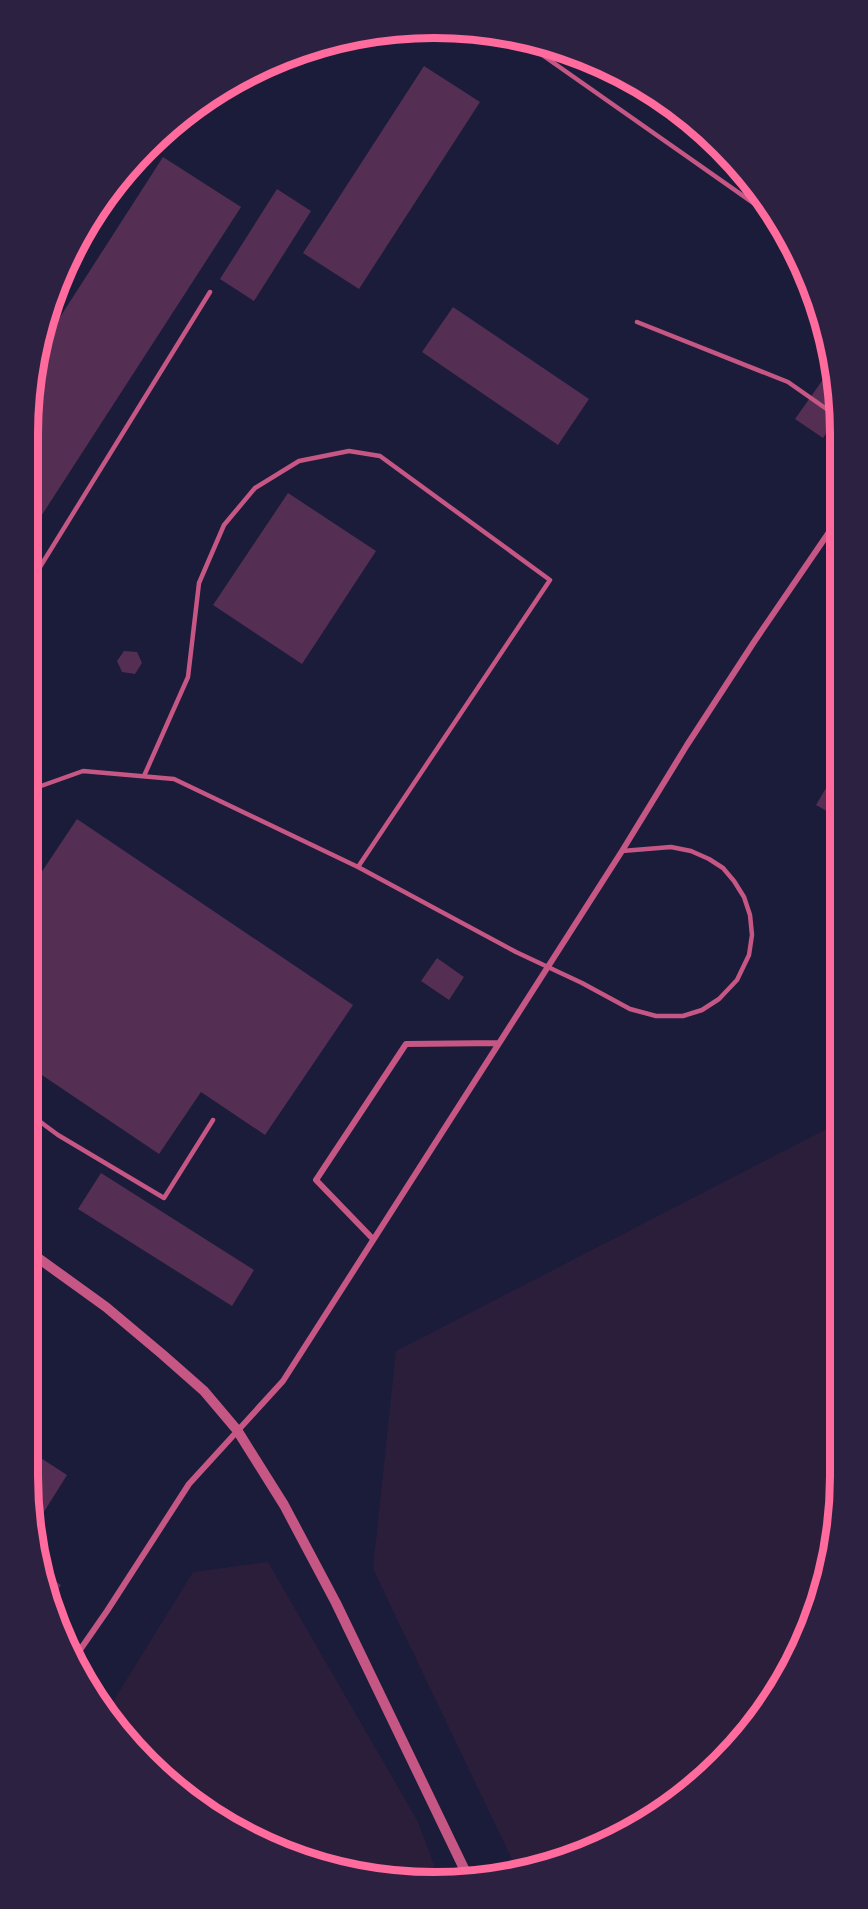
<svg xmlns="http://www.w3.org/2000/svg" width="868" height="1909" font-family="Mulish,sans-serif">
  <style>
    .green { fill: #2a1e3b }
    .building { fill: #542f53 }
    .lines { fill: none; stroke-linecap: round; stroke-linejoin: round }
    .service { stroke: #c65784; stroke-width: 4.5 }
    .minor { stroke: #c65784; stroke-width: 6 }
    .tertiary { stroke: #c65784; stroke-width: 10 }
    .rim { fill: none; stroke: #ff6b9d; stroke-width: 8 }
  </style>
  <rect width="100%" height="100%" fill="#1b1b3a"/>
  <!-- green -->
  <path class="green" d="M840,1122L841,1475L833,1554L810,1630L740,1744L637,1828L518,1872L373,1569L396,1351Z
    M268,1562L417,1820L440,1881L355,1874L231,1828L128,1743L106,1713L193,1572Z"/>
  <!-- building -->
  <path class="building" d="M424,66L480,102L359,289L303,253Z
    M163,157L241,207L27,538V434L35,356Z
    M277,189L311,211L254,301L220,279Z
    M453,307L589,399L558,445L422,352Z
    M824,378L837,387L838,417L823,438L795,419Z
    M288,493L376,551L302,664L213,605Z
    M124,651L137,652L142,663L135,674L122,672L117,661Z
    M839,766V818L816,805Z
    M77,819L353,1005L265,1135L201,1092L159,1154L27,1065V894Z
    M437,958L464,977L449,1000L421,981Z
    M101,1173L254,1270L232,1306L78,1209Z
    M27,1449L67,1475L42,1515L33,1510L27,1475Z
    M43,1573L61,1585L49,1605L45,1581Z"/>
  <g class="lines">
    <!-- service -->
    <path class="service" d="M521,40L776,219
      M53,296L154,140
      M637,322L788,382L838,417
      M27,588L210,292
      M144,776L188,677L199,583L224,525L255,488L299,461L349,451L380,456L550,580L358,867
      M27,791L83,771L174,779L358,867L516,952L582,983L630,1009L656,1016H683L702,1010L719,999L737,980L749,955L752,935L750,915L744,897L734,881L723,868L709,859L691,851L671,847L622,851
      M27,1112L58,1135L164,1198L213,1120"/>
    <!-- minor -->
    <path class="minor" d="M373,1239L316,1180L406,1044L499,1043
      M73,1660L107,1611L189,1484L283,1381L622,851L687,745L754,642L838,519"/>
    <!-- tertiary -->
    <path class="tertiary" d="M27,1250L106,1307L162,1354L204,1391L237,1430L284,1505L336,1603L469,1879"/>
  </g>
  <!-- crop -->
  <path d="M0 0H868V1909H0ZM434 38H434A396 396 0 0 1 830 434V1476A396 396 0 0 1 434 1872H434A396 396 0 0 1 38 1476V434A396 396 0 0 1 434 38Z" fill="#2d2142" fill-rule="evenodd"/>
  <path class="rim" d="M434 38H434A396 396 0 0 1 830 434V1476A396 396 0 0 1 434 1872H434A396 396 0 0 1 38 1476V434A396 396 0 0 1 434 38Z"/>
</svg>
